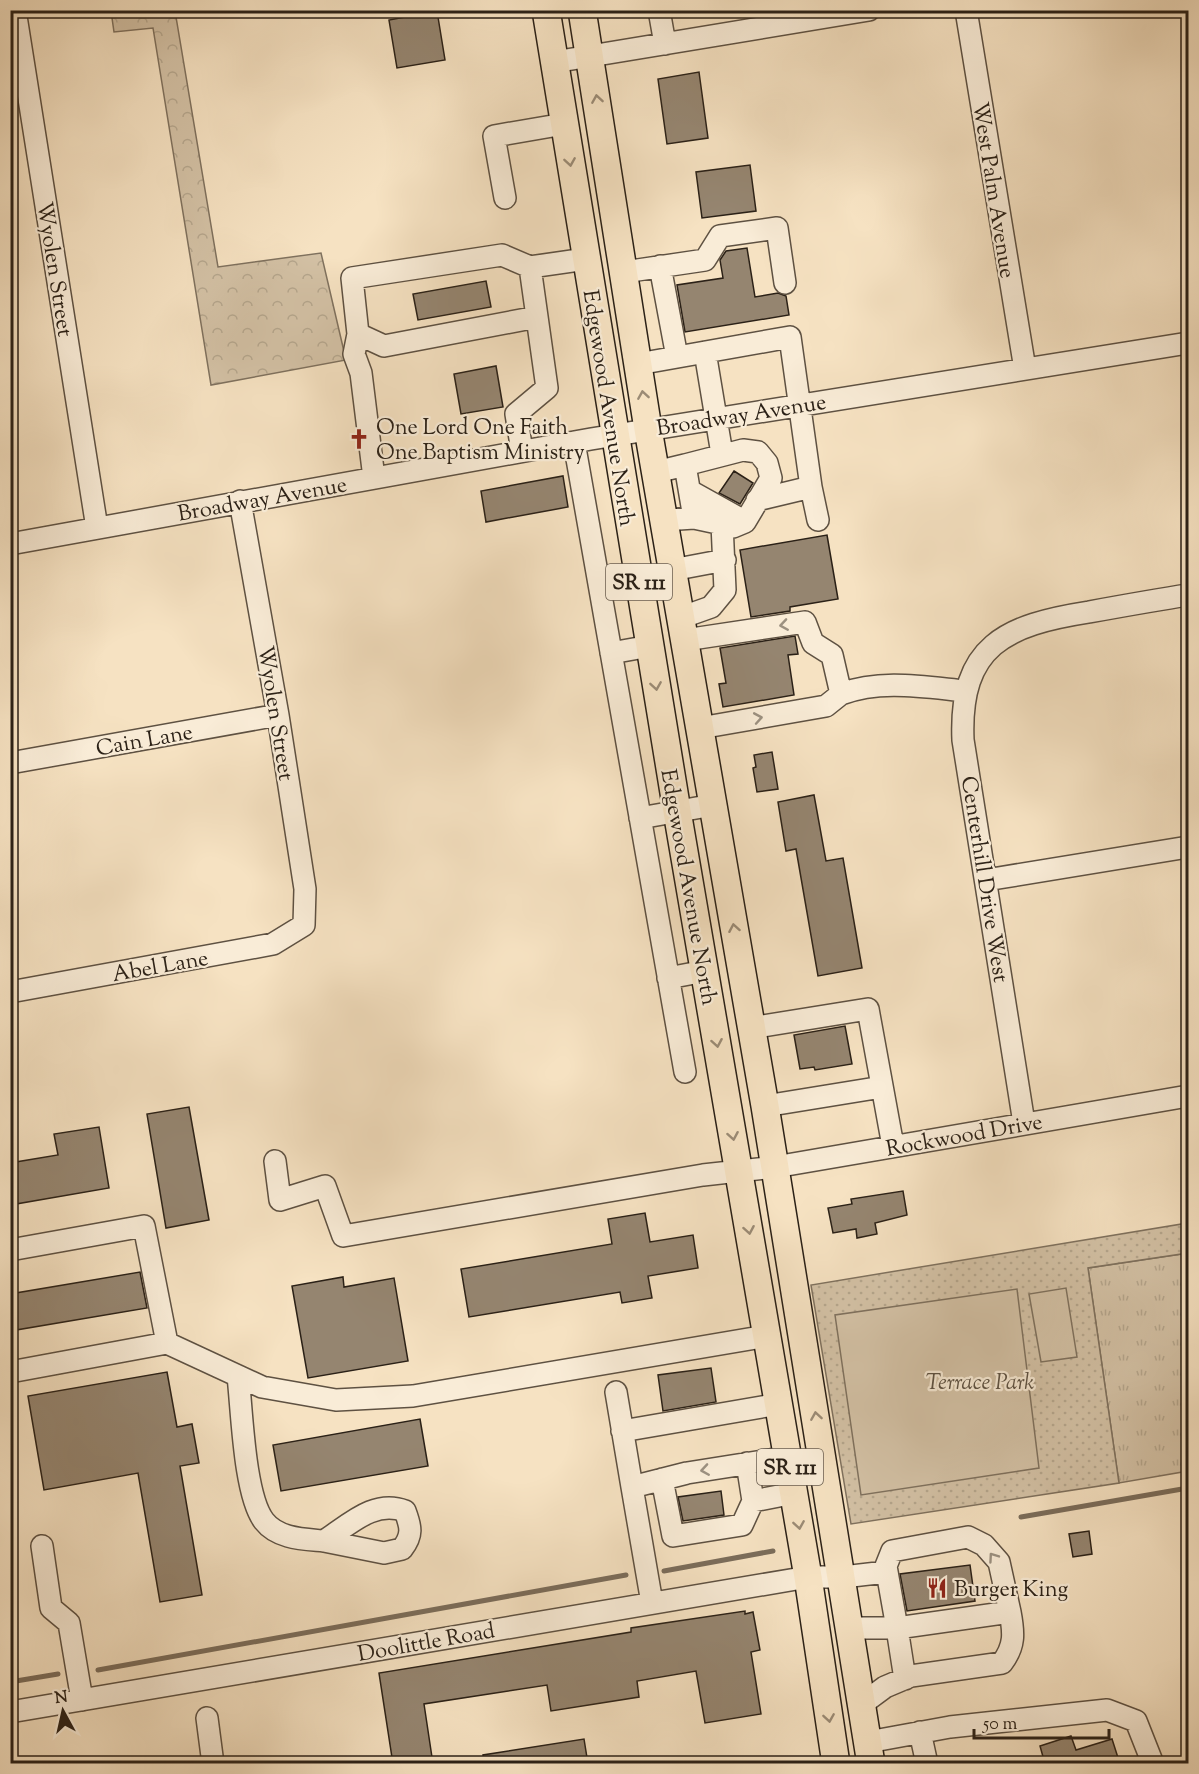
<svg xmlns="http://www.w3.org/2000/svg" width="1199" height="1774" font-family="'Sorts Mill Goudy',serif">
  <style>
    .grass { fill: url(#grass-tufts); stroke: #7f715e; stroke-width: 1.5 }
    .forest { fill: url(#forest-crowns); stroke: #7f715e; stroke-width: 1.5 }
    .park { fill: url(#park-dots); stroke: #7f715e; stroke-width: 1.5 }
    .pitch { fill: #d3c1a5; stroke: #7f715e; stroke-width: 1.5 }
    .lines { fill: none; stroke-linecap: round; stroke-linejoin: round }
    .stream { stroke: #7b6d5b; stroke-width: 5 }
    .building { fill: #958570; stroke: #2b2117; stroke-width: 1.5 }
    .minor-casing { stroke: #5e5142; stroke-width: 24 }
    .major-casing { stroke: #2b2117; stroke-width: 30 }
    .minor { stroke: #f9ecd7; stroke-width: 21 }
    .major { stroke: #f6e2c2; stroke-width: 27 }
    .oneway { stroke: #9b8b75 }
    .oneway2 { stroke: #9c9181 }
    .labels { text-anchor: middle; stroke-width: 4.5; stroke-linejoin: round; paint-order: stroke }
    .shield { fill: #f9ecd7; stroke: #695e51; stroke-width: 1.5 }
    .shield-label { font-size: 21px; font-weight: bold; fill: #2b2117 }
    .street-label { font-size: 22px; fill: #2b2117; stroke: #f9ecd7 }
    .poi-label { font-size: 22px; fill: #2b2117; stroke: #f9ecd7; text-anchor: start }
    .park-label { font-size: 22px; font-style: italic; fill: #5d5142; stroke: #f9ecd7 }
  </style>
  <defs>
    <pattern id="grass-tufts" width="24" height="20" patternUnits="userSpaceOnUse" patternTransform="scale(1.5)"><rect width="24" height="20" fill="#d3c1a5"/><path d="M3 7l-1-3M5 7V3M7 7l1-3M15 17l-1-3M17 17v-4M19 17l1-3" fill="none" stroke="#b5a68d"/></pattern>
    <pattern id="forest-crowns" width="20" height="18" patternUnits="userSpaceOnUse" patternTransform="scale(1.5)"><rect width="20" height="18" fill="#d3c1a5"/><path d="M2 6a3 3 0 1 1 6 0M12 15a3 3 0 1 1 6 0" fill="none" stroke="#b5a68d"/></pattern>
    <pattern id="park-dots" width="8" height="8" patternUnits="userSpaceOnUse" patternTransform="scale(1.5)"><rect width="8" height="8" fill="#d3c1a5"/><path d="M2 2h.1M6 6h.1" fill="none" stroke="#b5a68d" stroke-width="1.8" stroke-linecap="round"/></pattern>
  </defs>
  <rect width="100%" height="100%" fill="#f6e2c2"/>
  <filter id="stains"><feTurbulence type="fractalNoise" baseFrequency=".00333" numOctaves="4"/><feColorMatrix values="0 0 0 0 .2 0 0 0 0 .09 0 0 0 0 .02 0 0 0 .5 -.17"/></filter>
  <radialGradient id="worn" r=".72"><stop offset=".6" stop-color="#630" stop-opacity="0"/><stop offset="1" stop-color="#630" stop-opacity=".3"/></radialGradient>
  <!-- grass -->
  <path class="grass" d="M1188,1253V1471L1119,1483L1088,1268Z"/>
  <!-- forest -->
  <path class="forest" d="M111,11H175L218,267L321,253L346,360L211,385L153,28L114,32Z"/>
  <!-- park -->
  <path class="park" d="M1188,1223V1253L1088,1268L1119,1483L851,1524L811,1285Z"/>
  <!-- pitch -->
  <path class="pitch" d="M1066,1288L1077,1357L1041,1362L1029,1294Z
    M1017,1289L1039,1468L861,1495L835,1315Z"/>
  <g class="lines">
    <!-- stream -->
    <path class="stream" d="M1021,1517L1188,1488
      M664,1571L773,1551
      M98,1670L626,1575
      M10,1682L58,1674"/>
  </g>
  <!-- building -->
  <path class="building" d="M437,11L445,60L397,68L389,20Z
    M699,72L708,138L667,144L658,79Z
    M750,165L756,211L702,218L696,172Z
    M747,248L755,297L778,293L786,296L789,315L685,332L677,285L723,278L720,260L726,251Z
    M486,281L491,307L418,320L413,294Z
    M496,366L503,407L461,414L454,374Z
    M734,471L753,483L740,504L719,493Z
    M563,476L568,507L486,522L481,491Z
    M827,535L838,599L790,607V611L751,617L740,550Z
    M795,636L798,654L788,655L794,695L723,707L719,684L726,683L720,648Z
    M772,752L778,789L757,792L753,768L756,767L754,755Z
    M814,795L826,861L843,858L862,968L818,976L796,849L786,851L778,802Z
    M845,1026L852,1064L815,1070L814,1067L800,1069L794,1035Z
    M189,1107L209,1220L166,1228L147,1114Z
    M99,1127L109,1188L10,1205V1163L58,1155L54,1134Z
    M903,1191L907,1215L875,1223L877,1234L857,1238L856,1229L833,1233L828,1208L852,1204L851,1199Z
    M645,1213L650,1242L693,1235L698,1268L648,1276L652,1298L622,1303L620,1292L469,1317L461,1269L612,1244L608,1219Z
    M140,1272L147,1308L10,1331V1294Z
    M343,1277L344,1287L394,1278L408,1361L308,1378L292,1286Z
    M711,1368L716,1402L663,1411L658,1375Z
    M167,1372L177,1427L192,1424L199,1463L180,1466L202,1595L160,1602L138,1473L44,1490L28,1396Z
    M420,1419L428,1466L281,1491L273,1445Z
    M721,1491L724,1515L683,1521L678,1497Z
    M1089,1531L1092,1554L1073,1557L1069,1534Z
    M970,1565L975,1601L907,1611L900,1574Z
    M745,1611V1614L753,1612L760,1650L751,1652L761,1714L705,1723L696,1671L637,1681L639,1697L551,1711L547,1685L424,1704L433,1764H393L379,1673L631,1632V1628Z
    M1071,1736L1076,1750L1112,1739L1120,1764H1045L1040,1746Z
    M584,1739L588,1764H484L483,1755Z"/>
  <g class="lines">
    <!-- minor casing -->
    <g class="minor-casing">
      <path id="minor" d="M15,10L97,528
        M659,10L665,44
        M966,10L1025,369
        M554,62L869,10
        M505,198L494,136L564,124
        M660,266L677,357
        M624,272L705,260L720,236L777,228L785,283
        M358,334L384,346L537,317
        M705,352L722,454
        M638,364L790,337L811,487L757,500
        M574,442L685,1072
        M522,451L516,414L547,388L530,267L586,259
        M685,465L743,450L758,452L767,463L771,478L745,522L733,527L722,524
        M656,472L685,465L694,518
        M374,478L361,373L354,354L358,334L352,278L502,255L530,267
        M811,487L818,520
        M690,491L744,521
        M664,520L694,518L722,524L725,590L711,607L680,618
        M10,544L591,439L1188,343
        M672,570L725,560
        M685,640L805,622L813,643L832,655L841,694L826,706L700,728
        M611,653L650,646
        M841,694C881,679 924,687 966,691
        M10,763L278,715
        M640,818L713,805
        M986,880L1188,847
        M668,978L705,971
        M10,992L273,944L304,925L305,889L278,715L240,501
        M751,1028L868,1009L893,1146
        M765,1106L882,1087
        M1024,1123L963,740C959,645 1006,625 1089,612C1122,606 1155,600 1188,595
        M275,1161L280,1200L325,1186L343,1236L703,1175L775,1167L1188,1096
        M10,1250L144,1226L167,1343
        M10,1372L167,1343L262,1387L336,1400L413,1396L767,1336
        M238,1376C242,1410 244,1495 264,1521C278,1539 304,1539 324,1541C349,1525 374,1499 405,1511C411,1527 413,1535 402,1549L384,1553L324,1541
        M616,1392L632,1487
        M622,1431L779,1404
        M747,1463L753,1501
        M662,1479L673,1536L742,1525L753,1501L794,1493
        M42,1546L51,1608L69,1623L82,1700
        M652,1603L632,1487L687,1473L788,1457
        M850,1628H897L886,1566L892,1551L968,1537L984,1545L999,1562L1010,1612
        M862,1704L885,1687L911,1676L1002,1663C1015,1646 1014,1633 1010,1612L897,1628L905,1679
        M10,1712L808,1577H843L886,1572
        M207,1718L213,1764
        M920,1732L927,1764
        M868,1742L950,1727L1107,1710L1136,1721L1153,1764"/>
    </g>
    <!-- major casing -->
    <g class="major-casing">
      <path id="major" d="M546,10L677,811L808,1577L836,1764
        M582,10L648,429L765,1106L871,1764"/>
    </g>
    <!-- minor -->
    <use href="#minor" class="minor"/>
    <!-- major -->
    <use href="#major" class="major"/>
  </g>
  <!-- one-way arrows -->
  <defs><path id="oneway-chevron" d="M-2-3.5L2.5 0L-2 3.5" fill="none" stroke-width="1.6" stroke-linecap="round" stroke-linejoin="round" transform="scale(1.5)"/></defs>
  <g class="oneway">
    <use href="#oneway-chevron" transform="translate(597 99) rotate(-99)"/>
    <use href="#oneway-chevron" transform="translate(570 162) rotate(81)"/>
    <use href="#oneway-chevron" transform="translate(643 395) rotate(-99)"/>
    <use href="#oneway-chevron" transform="translate(656 686) rotate(81)"/>
    <use href="#oneway-chevron" transform="translate(734 928) rotate(-100)"/>
    <use href="#oneway-chevron" transform="translate(717 1043) rotate(80)"/>
    <use href="#oneway-chevron" transform="translate(733 1136) rotate(80)"/>
    <use href="#oneway-chevron" transform="translate(749 1230) rotate(80)"/>
    <use href="#oneway-chevron" transform="translate(816 1416) rotate(-99)"/>
    <use href="#oneway-chevron" transform="translate(799 1525) rotate(81)"/>
    <use href="#oneway-chevron" transform="translate(829 1718) rotate(81)"/>
  </g>
  <g class="oneway2">
    <use href="#oneway-chevron" transform="translate(784 625) rotate(171)"/>
    <use href="#oneway-chevron" transform="translate(758 718) rotate(-10)"/>
    <use href="#oneway-chevron" transform="translate(705 1470) rotate(171)"/>
    <use href="#oneway-chevron" transform="translate(993 1557) rotate(-125)"/>
  </g>
  <!-- icons -->
  <defs>
    <g id="church-bare" transform="scale(1.62)"><path d="M-1.2-6h2.4v3.5h3.3v2.4h-3.3V6h-2.4V-.1h-3.3v-2.4h3.3Z" fill="#8f2418" stroke="#f9ecd7" stroke-width="2.5" paint-order="stroke"/></g>
    <g id="restaurant-bare" transform="scale(1.62)"><path d="M-5-6h1v4h1v-4h1v4h1v-4h1v5L-1.5 .5V6h-2V.5L-5-1ZM5-6V6H3V1.5H1.5Q1.5-4 5-6Z" fill="#8f2418" stroke="#f9ecd7" stroke-width="2.5" paint-order="stroke"/></g>
  </defs>
  <g fill-rule="evenodd">
    <use href="#church-bare" x="359" y="439"/>
    <use href="#restaurant-bare" x="937" y="1588"/>
  </g>
  <g class="labels">
    <!-- shield labels -->
    <g class="shield">
      <rect x="606" y="564" width="66" height="36" rx="4.5"/>
      <rect x="757" y="1449" width="66" height="36" rx="4.5"/>
    </g>
    <g class="shield-label">
      <text x="639" y="589">SR 111</text>
      <text x="790" y="1474">SR 111</text>
    </g>
    <!-- street labels -->
    <g class="street-label">
      <text transform="translate(995 190) rotate(81)" y="8">West Palm Avenue</text>
      <text transform="translate(56 269) rotate(81)" y="8">Wyolen Street</text>
      <text transform="translate(610 408) rotate(81)" y="8">Edgewood Avenue North</text>
      <text transform="translate(741 414) rotate(-9)" y="8">Broadway Avenue</text>
      <text transform="translate(262 498) rotate(-10)" y="8">Broadway Avenue</text>
      <text transform="translate(277 713) rotate(81)" y="8">Wyolen Street</text>
      <text transform="translate(144 739) rotate(-10)" y="8">Cain Lane</text>
      <text transform="translate(986 879) rotate(81)" y="8">Centerhill Drive West</text>
      <text transform="translate(690 887) rotate(80)" y="8">Edgewood Avenue North</text>
      <text transform="translate(160 965) rotate(-10)" y="8">Abel Lane</text>
      <text transform="translate(964 1134) rotate(-10)" y="8">Rockwood Drive</text>
      <text transform="translate(426 1641) rotate(-10)" y="8">Doolittle Road</text>
    </g>
    <!-- poi labels -->
    <g class="poi-label">
      <text x="376" y="434">One Lord One Faith<tspan x="376" dy="25">One Baptism Ministry</tspan></text>
      <text x="954" y="1596">Burger King</text>
    </g>
    <!-- park labels -->
    <g class="park-label">
      <text x="980" y="1389">Terrace Park</text>
    </g>
  </g>
  <!-- margin -->
  <rect width="1199" height="1774" fill="none" stroke="#f6e2c2" stroke-width="36"/>
  <rect x="12" y="12" width="1175" height="1750" fill="none" stroke="#2b2117" stroke-width="3"/>
  <rect x="18" y="18" width="1163" height="1738" fill="none" stroke="#2b2117" stroke-width="1.5"/>
  <!-- north arrow -->
  <g transform="translate(63 1711) rotate(352)" stroke="#f9ecd7" stroke-width="4.5" paint-order="stroke">
  <path d="M0-4.5L10 22L0 15L-10 22Z" fill="#2b2117"/>
  <text y="-9" font-size="16" font-weight="bold" text-anchor="middle" fill="#2b2117">N</text>
  </g>
  <!-- scale -->
  <path d="M974 1729v9h135v-9" fill="none" stroke="#2b2117" stroke-width="3"/>
  <text x="983" y="1729" font-size="18" fill="#2b2117" stroke="#f9ecd7" stroke-width="4.5" paint-order="stroke">50 m</text>
  <rect width="100%" height="100%" filter="url(#stains)"/>
  <rect width="100%" height="100%" fill="url(#worn)"/>
</svg>
